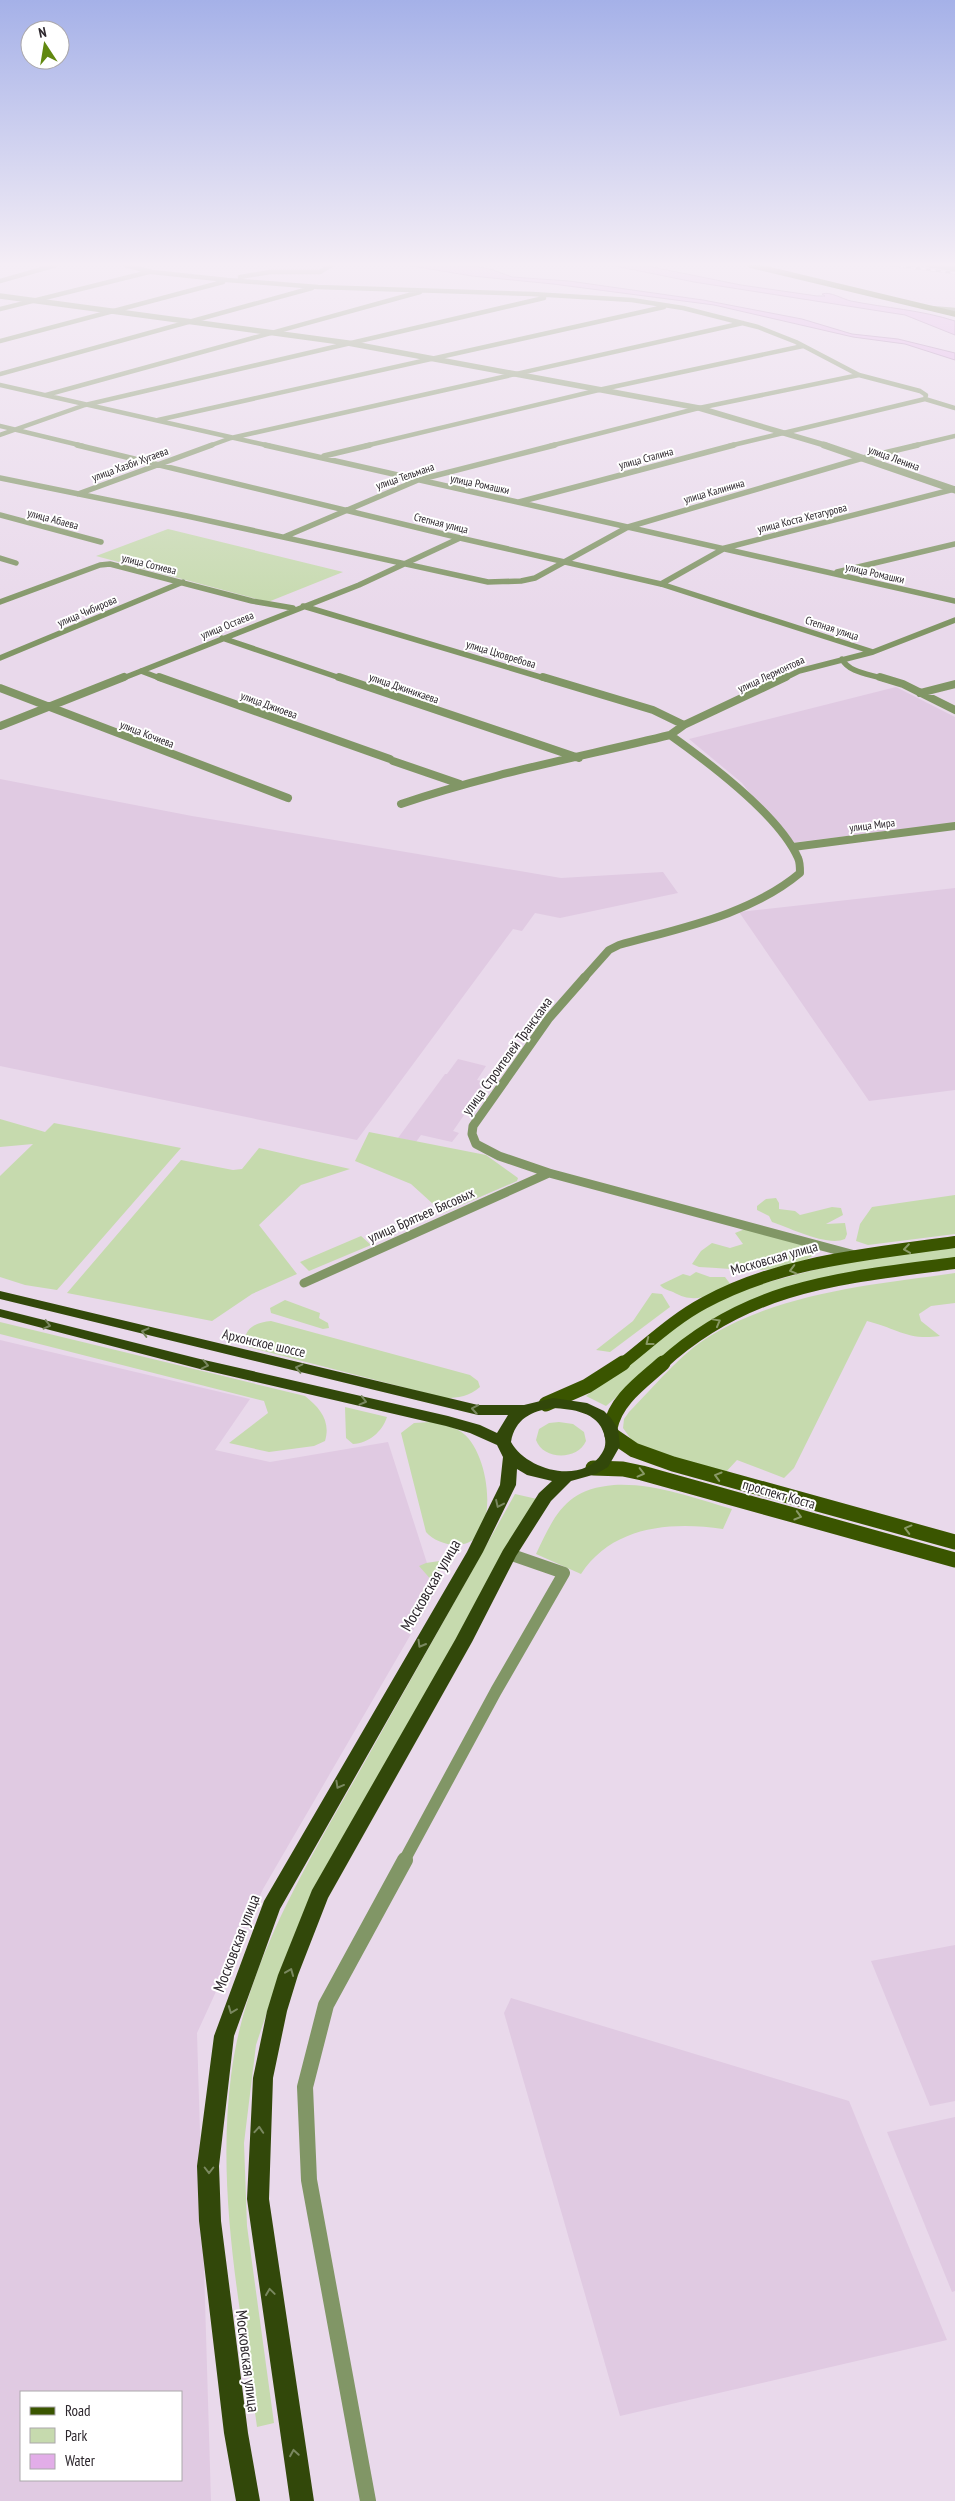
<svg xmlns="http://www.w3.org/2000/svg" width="955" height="2501" font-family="'PT Sans Narrow',sans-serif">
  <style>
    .built { fill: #e0cae2; fill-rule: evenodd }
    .green { fill: #c6daae }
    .water { fill: #e2ade8; stroke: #ab84b0 }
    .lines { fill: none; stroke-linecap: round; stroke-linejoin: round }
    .minor-far5 { stroke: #819666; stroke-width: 4.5 }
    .minor-far4 { stroke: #819666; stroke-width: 5.5 }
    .minor-far3 { stroke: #819666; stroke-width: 8 }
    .minor-far2 { stroke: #819666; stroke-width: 9 }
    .minor-far1 { stroke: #819666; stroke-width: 12 }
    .minor { stroke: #819666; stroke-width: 16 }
    .tertiary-far1 { stroke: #819666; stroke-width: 5.5 }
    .tertiary { stroke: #819666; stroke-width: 7 }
    .secondary { stroke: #557125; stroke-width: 5.5 }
    .primary-far1 { stroke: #3a5500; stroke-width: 12 }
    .primary { stroke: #3a5500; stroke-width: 15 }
    .trunk { fill: #32480a; fill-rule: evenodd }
    .rail-casing { stroke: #928693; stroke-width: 2.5 }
    .rail { stroke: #fff; stroke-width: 2; stroke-dasharray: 5; stroke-linecap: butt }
    .oneway { stroke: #899966 }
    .oneway2 { stroke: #7a8860 }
    .labels { text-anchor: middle; stroke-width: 4; stroke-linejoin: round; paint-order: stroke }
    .far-street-label { font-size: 11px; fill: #2c262c; stroke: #fff }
    .street-label { font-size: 14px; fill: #2c262c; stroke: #fff }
    .near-street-label { font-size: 16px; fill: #2c262c; stroke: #fff }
  </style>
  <rect width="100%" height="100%" fill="#e9d9eb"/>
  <!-- built -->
  <path class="built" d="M896,687L955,717V823L789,843L742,783L689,739Z
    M0,779L192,816L561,878L663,872L678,893L560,918L535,913L522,931L513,929L357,1140L0,1066Z
    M955,888V1090L869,1101L739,912Z
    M458,1059L486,1066L477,1080L487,1082L453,1131L459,1133L452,1142L421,1135L416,1142L398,1138L445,1074H447Z
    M0,1340L250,1399L215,1450L270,1462L388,1442L436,1591L263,1889L197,2033L211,2501H0ZM21,2392H181V2480H21Z
    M955,1945V2101L930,2106L871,1961Z
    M511,1998L849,2101L947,2340L620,2416L504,2013Z
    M955,2117V2291L952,2292L887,2132Z"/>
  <!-- green -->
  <path class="green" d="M168,529L343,572L268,602L96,556Z
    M0,1119L45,1132L54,1123L181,1148L57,1290L25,1285L0,1277V1176L33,1144L0,1147Z
    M369,1132L486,1155L518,1178L517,1181L443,1213L411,1184L355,1161Z
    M259,1148L350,1169L301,1185L259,1225L297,1274L252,1294L212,1321L67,1293L181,1160L233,1170L242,1169Z
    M955,1195V1234L868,1245L856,1241L860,1224L872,1207Z
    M776,1198L779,1203V1209L795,1211L800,1215L832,1207L841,1208L843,1215L826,1224L845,1223L847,1234L845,1239C828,1247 790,1228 772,1222L769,1216L757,1210V1206L766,1199Z
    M745,1229L817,1247L819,1251C786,1279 738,1268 699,1267L692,1264L701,1251L712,1243L730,1248L743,1244L735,1233Z
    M361,1236L371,1245L309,1271L300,1262Z
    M955,1245V1258L735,1307L691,1333L606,1406L586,1396L694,1313L750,1287L848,1261Z
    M696,1272L710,1277H725L731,1285C709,1295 696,1305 673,1292C668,1290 663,1289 660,1285L683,1274L690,1276Z
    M955,1273V1303L931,1306L919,1314L921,1321L940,1336C908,1341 896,1328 867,1321L794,1468L784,1478L737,1460L725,1473L648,1450L633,1442L623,1428L624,1419L629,1412C653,1388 681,1353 710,1336C784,1292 871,1285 955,1273Z
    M652,1293L662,1294L670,1307L610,1352L596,1350L633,1321Z
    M285,1300L320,1313L319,1318L328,1323L329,1328L323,1329L271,1313L270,1308Z
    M271,1321L470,1375L478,1381L480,1387C470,1396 458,1398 445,1398L248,1347L245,1343C244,1327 258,1322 271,1321Z
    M0,1322L305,1396C320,1408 331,1421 325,1441L314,1446L269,1452L229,1443L268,1413L264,1401L0,1334Z
    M345,1407L387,1417C382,1432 369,1443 353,1444L346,1438Z
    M431,1422C440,1424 451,1426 460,1431C486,1447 497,1513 477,1536C465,1551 437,1545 426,1532L401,1433L414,1423Z
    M559,1422L573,1424L584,1432L586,1441C577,1461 543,1460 536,1440L539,1429L549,1423Z
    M614,1485C655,1483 693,1498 732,1509L723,1529C671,1521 612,1526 581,1574L536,1554C555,1514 566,1489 614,1485Z
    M515,1494L537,1499L285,1958L256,2045L244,2143L247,2226L274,2423L257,2427C241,2311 216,2193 231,2076C245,1961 312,1856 367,1758C416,1670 466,1582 515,1494Z
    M446,1560L433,1582L419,1566L426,1563Z"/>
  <!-- water -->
  <path class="water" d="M406,265L472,266L490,269L512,277L569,281L703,300L802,319L852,334L898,339L955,353V360L905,344L853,337L714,305L553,284L472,276Z
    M610,265H642L741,285L817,296H825L822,294C830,291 842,299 851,301C886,308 921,310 955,321V335L905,315L694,282Z"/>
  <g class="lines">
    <!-- minor-far5 -->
    <path class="minor-far5" d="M125,265L152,272L227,280L318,287L532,294L632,300L683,308L758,327L796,342L859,375L920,391L926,395L925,399L955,408
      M928,265L955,269
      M240,277L270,272H320L331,265
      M0,281L56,265
      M931,308L955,310
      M0,309L149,272
      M0,341L223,282
      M0,374L312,288
      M0,385L270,446
      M46,395L420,292
      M158,420L664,307
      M0,426L83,446
      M0,435L85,405L544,298
      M209,446L231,438L743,323
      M365,446L603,389L803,346
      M550,446L699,408L859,375
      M729,446L925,399
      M913,446L955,436"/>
    <!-- minor-far4 -->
    <path class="minor-far4" d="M77,445L460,538L661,584L873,652
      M265,445L955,601
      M324,456L370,445
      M0,478L187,516L488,582L521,581L535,578L628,527L863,458L918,445
      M78,494L212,445
      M519,502L734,445
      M0,515L101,542
      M284,537L418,480L555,445
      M0,558L16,563
      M837,572L955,544
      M661,584L725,548L955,489
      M0,602L100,565L110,564L252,601L293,608
      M303,606L547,679
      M222,638L343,679
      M0,658L183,582
      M842,659C849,673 870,674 884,679
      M141,671L162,679
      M121,679L359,585L460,538
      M783,679L799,671L873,652L955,620"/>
    <!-- minor-far3 -->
    <path class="minor-far3" d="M159,677L390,759
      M339,677L579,758
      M880,677L903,684L955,710
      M0,688L288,798
      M920,693L955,684
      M684,725L786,677
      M0,726L124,677
      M393,761L460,784
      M401,804C488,774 580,757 670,735L684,725L653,710L543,677
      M793,847L955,826
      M584,978L609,950L619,945C680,928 750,915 800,873C800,868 800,862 798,858C779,815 708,762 670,735"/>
    <!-- minor-far2 -->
    <path class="minor-far2" d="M585,977L549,1018L473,1126L472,1134L476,1144L499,1156L549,1173L855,1255
      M304,1283L549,1173"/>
    <!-- minor-far1 -->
    <path class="minor-far1" d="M404,1861L496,1691L564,1573L509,1554"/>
    <!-- minor -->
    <path class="minor" d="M368,2501L309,2180L305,2087L326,2005L405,1860"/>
    <!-- tertiary-far1 -->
    <path class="tertiary-far1" d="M0,296L348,343L699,408L828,446"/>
    <!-- tertiary -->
    <path class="tertiary" d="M824,445L955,490"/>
    <!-- secondary -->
    <path class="secondary" d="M750,265L955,314"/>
    <!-- primary-far1 -->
    <path class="primary-far1" d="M622,1364C649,1343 674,1319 704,1303C780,1261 871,1254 955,1242
      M662,1364C749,1284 843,1278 955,1263"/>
    <!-- primary -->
    <path class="primary" d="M546,1404L587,1386L623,1363
      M610,1428C616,1399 642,1382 663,1363
      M612,1435L634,1450L673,1464L955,1542
      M593,1468L623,1469L642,1473L955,1560"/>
    <!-- trunk -->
    <path class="trunk" d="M0,1291L478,1405H524L553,1398L587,1403L604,1411L611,1418L618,1429L620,1446L608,1467L596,1474L571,1481L551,1501L516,1556L472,1642L328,1898L298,1975L287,2011L273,2078L269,2199L314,2501H290L247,2199L253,2078L267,2011L278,1975L312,1890L455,1640L503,1550L539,1493L552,1481L527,1475L517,1469L516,1485L483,1552L280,1909L234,2036L219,2166L221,2221L248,2433L260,2501H236L224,2433L199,2221L197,2166L214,2036L264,1901L467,1552L500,1485L503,1457L497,1445L470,1433L446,1426L200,1369L0,1317V1309L200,1359L448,1416L480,1425L497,1433L508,1415H478L0,1299ZM553,1408C572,1409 598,1412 604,1434C606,1441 606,1447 602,1453C583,1485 527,1471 511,1442C515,1419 531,1411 553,1408Z"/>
    <!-- rail casing -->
    <g class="rail-casing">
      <path id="rail" d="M891,265L955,273"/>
    </g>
    <!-- rail -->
    <use href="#rail" class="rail"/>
  </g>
  <!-- one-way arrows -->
  <defs><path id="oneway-chevron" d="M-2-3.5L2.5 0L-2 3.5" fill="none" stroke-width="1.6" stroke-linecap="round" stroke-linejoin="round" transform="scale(1.25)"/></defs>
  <g class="oneway">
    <use href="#oneway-chevron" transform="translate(907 1249) rotate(172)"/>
    <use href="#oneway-chevron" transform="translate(793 1270) rotate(165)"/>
    <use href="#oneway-chevron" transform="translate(717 1322) rotate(-29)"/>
    <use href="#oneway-chevron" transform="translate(649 1342) rotate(142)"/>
    <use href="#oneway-chevron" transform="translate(641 1473) rotate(14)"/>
    <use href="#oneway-chevron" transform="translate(718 1476) rotate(-164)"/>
    <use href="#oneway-chevron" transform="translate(798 1516) rotate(16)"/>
    <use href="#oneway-chevron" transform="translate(908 1529) rotate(-165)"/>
  </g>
  <g class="oneway2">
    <use href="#oneway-chevron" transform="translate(47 1325) rotate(14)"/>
    <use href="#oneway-chevron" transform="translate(145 1332) rotate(-166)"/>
    <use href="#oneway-chevron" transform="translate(205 1365) rotate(13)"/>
    <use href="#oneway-chevron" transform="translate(299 1368) rotate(-167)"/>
    <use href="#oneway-chevron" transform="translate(363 1401) rotate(14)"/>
    <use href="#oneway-chevron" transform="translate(475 1409) rotate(-170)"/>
    <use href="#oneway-chevron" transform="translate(499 1504) rotate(115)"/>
    <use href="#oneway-chevron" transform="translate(421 1644) rotate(120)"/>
    <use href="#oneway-chevron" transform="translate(339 1785) rotate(119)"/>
    <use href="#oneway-chevron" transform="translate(290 1972) rotate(-68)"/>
    <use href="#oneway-chevron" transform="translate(232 2010) rotate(111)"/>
    <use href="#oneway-chevron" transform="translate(259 2130) rotate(-86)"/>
    <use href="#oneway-chevron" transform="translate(209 2170) rotate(90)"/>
    <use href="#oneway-chevron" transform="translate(270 2292) rotate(-98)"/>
    <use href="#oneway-chevron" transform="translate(294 2453) rotate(-99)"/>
  </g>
  <!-- sky -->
  <linearGradient id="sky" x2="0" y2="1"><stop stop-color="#a5b1e8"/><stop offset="0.43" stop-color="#f5eef6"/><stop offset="1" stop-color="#f5eef6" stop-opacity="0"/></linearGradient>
  <rect width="955" height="615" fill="url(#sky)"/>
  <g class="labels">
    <!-- far-street labels -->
    <g class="far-street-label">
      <text transform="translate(646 458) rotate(-15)" y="4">улица Сталина</text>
      <text transform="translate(894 458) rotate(20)" y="4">улица Ленина</text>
      <text transform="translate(130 464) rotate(-20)" y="4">улица Хазби Хугаева</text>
      <text transform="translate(405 476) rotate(-19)" y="4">улица Тельмана</text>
      <text transform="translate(480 484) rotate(12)" y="4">улица Ромашки</text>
      <text transform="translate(714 491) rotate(-16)" y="4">улица Калинина</text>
      <text transform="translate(802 518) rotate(-14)" y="4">улица Коста Хетагурова</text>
      <text transform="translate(53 519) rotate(15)" y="4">улица Абаева</text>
      <text transform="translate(441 523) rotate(14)" y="4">Степная улица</text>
      <text transform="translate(149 564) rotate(14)" y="4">улица Сотиева</text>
      <text transform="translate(875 573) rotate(13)" y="4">улица Ромашки</text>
      <text transform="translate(87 611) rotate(-23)" y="4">улица Чибирова</text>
      <text transform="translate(227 625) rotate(-22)" y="4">улица Остаева</text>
      <text transform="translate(832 628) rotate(18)" y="4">Степная улица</text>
      <text transform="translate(501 654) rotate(17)" y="4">улица Цховребова</text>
      <text transform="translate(771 674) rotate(-25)" y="4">улица Лермонтова</text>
      <text transform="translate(404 688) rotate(19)" y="4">улица Джиникаева</text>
      <text transform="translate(269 705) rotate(20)" y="4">улица Джиоева</text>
      <text transform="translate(147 734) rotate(21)" y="4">улица Кочиева</text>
      <text transform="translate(872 825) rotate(-7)" y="4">улица Мира</text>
    </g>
    <!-- street labels -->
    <g class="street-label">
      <text transform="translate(507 1056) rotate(-54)" y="5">улица Строителей Транскама</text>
      <text transform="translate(421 1215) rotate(-24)" y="5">улица Брятьев Бясовых</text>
      <text transform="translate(774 1258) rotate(-16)" y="5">Московская улица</text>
      <text transform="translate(264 1343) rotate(13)" y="5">Архонское шоссе</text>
      <text transform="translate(779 1494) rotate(16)" y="5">проспект Коста</text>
    </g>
    <!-- near-street labels -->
    <g class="near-street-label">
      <text transform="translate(430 1585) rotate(-60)" y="6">Московская улица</text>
      <text transform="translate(236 1943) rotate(-69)" y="6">Московская улица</text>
      <text transform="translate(248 2361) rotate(83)" y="6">Московская улица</text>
    </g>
  </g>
  <!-- legend -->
  <rect x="20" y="2391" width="162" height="90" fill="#ffffff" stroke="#aba8ab"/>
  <rect x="30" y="2407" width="25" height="8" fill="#3a5500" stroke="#aba8ab"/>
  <text x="65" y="2416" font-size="15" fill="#2c262c">Road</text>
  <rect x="30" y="2428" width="25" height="15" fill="#c6daae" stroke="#aba8ab"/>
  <text x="65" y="2441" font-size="15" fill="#2c262c">Park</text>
  <rect x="30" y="2454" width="25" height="15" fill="#e2ade8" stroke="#aba8ab"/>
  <text x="65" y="2466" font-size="15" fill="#2c262c">Water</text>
  <!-- north arrow -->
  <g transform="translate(45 45) rotate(348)"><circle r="24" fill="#ffffff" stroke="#aba8ab"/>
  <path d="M0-4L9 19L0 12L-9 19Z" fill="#618810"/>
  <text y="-8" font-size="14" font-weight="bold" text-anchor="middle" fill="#2c262c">N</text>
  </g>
</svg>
